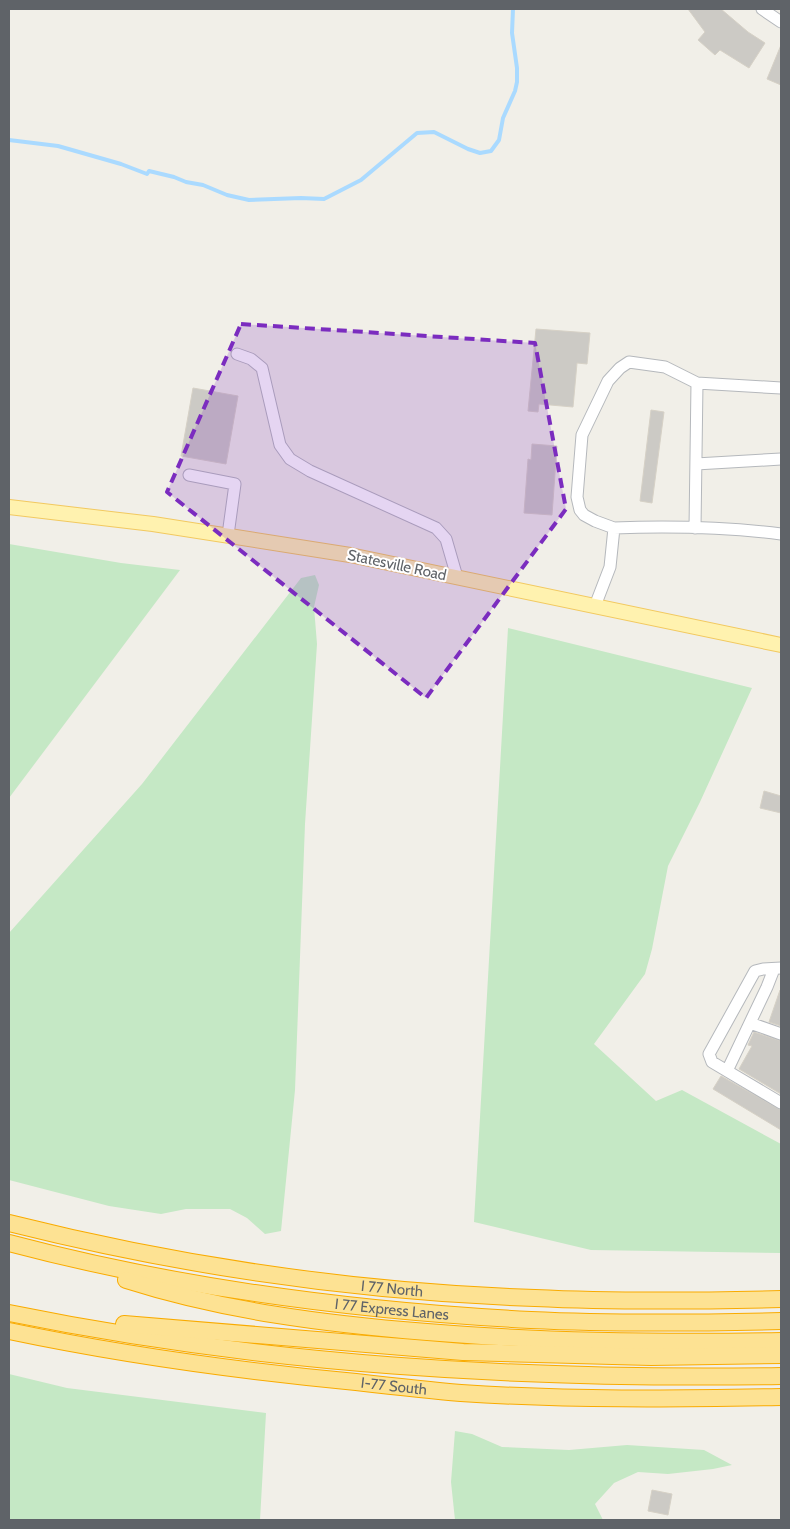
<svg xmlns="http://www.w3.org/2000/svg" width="790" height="1529" font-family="Cabin,sans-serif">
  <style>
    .green { fill: #c5e8c5 }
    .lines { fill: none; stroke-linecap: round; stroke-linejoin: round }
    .stream { stroke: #aadaff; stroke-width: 4 }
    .building { fill: #cccac5; stroke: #d6d1c6 }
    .minor-casing { stroke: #b5b8bc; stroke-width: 13 }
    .major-casing { stroke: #f2c960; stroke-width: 16 }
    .highway-casing { stroke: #f9ab00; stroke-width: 18 }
    .minor { stroke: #fff; stroke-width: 11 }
    .major { stroke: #fff2af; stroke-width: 14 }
    .highway { stroke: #fde293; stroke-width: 16 }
    .marked { fill: #7b2cbf; fill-opacity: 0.2; stroke: #7b2cbf; stroke-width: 4; stroke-dasharray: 10 6; stroke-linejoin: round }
    .labels { text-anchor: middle; stroke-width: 4; stroke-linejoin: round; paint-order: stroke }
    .street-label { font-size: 15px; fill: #5f6368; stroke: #fff }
  </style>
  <rect width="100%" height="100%" fill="#f1efe8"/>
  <!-- green -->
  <path class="green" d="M9,544L121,563L180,570L9,798Z
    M315,575L319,585L314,607L317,644L305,824L295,1090L281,1231L265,1234L247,1218L230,1209H186L161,1214L109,1206L9,1180V933L142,784L301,578Z
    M508,628L752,688L700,802L668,866L652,949L645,974L594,1044L656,1101L682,1090L781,1144V1253L591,1250L474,1222Z
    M9,1374L67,1388L266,1413L260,1520H9Z
    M455,1431L472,1434L502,1447L569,1450L627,1445L704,1450L732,1465L713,1469L668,1474L638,1472L614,1483L595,1504L603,1520H455L451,1482Z"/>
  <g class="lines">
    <!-- stream -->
    <path class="stream" d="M9,140L58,146L121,164L147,174L149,171L174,177L186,182L203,185L227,195L249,200L301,198L324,199L361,180L417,133L434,132L468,149L480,153L491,151L499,140L503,118L515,91L517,82V68L512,33L513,9"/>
  </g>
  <!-- building -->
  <path class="building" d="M688,9H721L748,32L765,43L749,68L720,50L715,55L698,40L705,32Z
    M781,45V85L767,79Z
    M536,329L590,333L587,364L577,363L573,407L539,404L538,412L528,411Z
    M193,388L238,396L226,464L181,456Z
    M651,410L664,412L652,503L640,501Z
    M532,444L557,446L552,515L524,513L528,459L531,460Z
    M764,791L781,796V813L760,808Z
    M780,990L781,991V1026L769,1022Z
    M754,1032L781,1041V1094L739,1069L752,1046L748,1045Z
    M721,1076L781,1110V1130L713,1089Z
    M652,1490L672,1494L668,1515L648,1511Z"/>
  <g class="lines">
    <!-- minor casing -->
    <g class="minor-casing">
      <path id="minor" d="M762,9L781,22
        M237,354L251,359L262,368L280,445L290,459L310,471L436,528L446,539L457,577
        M696,464L781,459
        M189,475L235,484L228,535
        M614,528L595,521L584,515L580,510L577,497L582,435L608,381L620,368L629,362L665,367L697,383
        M695,528L697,383L781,388
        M595,606L610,567L614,528C670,526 726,527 781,534
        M781,968L763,969L755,971L709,1054L712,1062L781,1103
        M750,1023L781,1034
        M727,1071L767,987L774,969"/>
    </g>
    <!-- major casing -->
    <g class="major-casing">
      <path id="major" d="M9,507L153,524L350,555L781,645"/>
    </g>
    <!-- highway casing -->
    <g class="highway-casing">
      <g id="highway">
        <path id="s1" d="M9,1223C180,1266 358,1292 535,1298C617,1302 699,1301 781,1299"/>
        <path id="s2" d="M9,1243C179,1288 355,1311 531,1320C614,1324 698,1323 781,1321"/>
        <path d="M126,1280C223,1311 326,1324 427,1332C545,1342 663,1343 781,1341"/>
        <path d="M9,1313C263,1365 522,1380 781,1376"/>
        <path d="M124,1324L463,1352L651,1357L781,1355"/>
        <path id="s3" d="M9,1331C123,1355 240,1371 356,1382C391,1386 426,1390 461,1393C568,1400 675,1399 781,1397"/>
      </g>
    </g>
    <!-- minor -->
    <use href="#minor" class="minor"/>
    <!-- major -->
    <use href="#major" class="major"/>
    <!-- highway -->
    <use href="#highway" class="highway"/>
  </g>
  <!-- marked area -->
  <path class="marked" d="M241,324L535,343L566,509L426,698L167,492Z"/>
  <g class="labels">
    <!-- street labels -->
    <g class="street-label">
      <text transform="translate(397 565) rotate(12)" y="5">Statesville Road</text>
      <text dy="5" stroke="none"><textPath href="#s1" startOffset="389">I 77 North</textPath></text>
      <text dy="5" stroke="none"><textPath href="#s2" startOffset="389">I 77 Express Lanes</textPath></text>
      <text dy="5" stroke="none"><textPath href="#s3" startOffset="389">I-77 South</textPath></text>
    </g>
  </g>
  <!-- border -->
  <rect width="790" height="1529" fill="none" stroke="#5f6368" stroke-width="20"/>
</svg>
